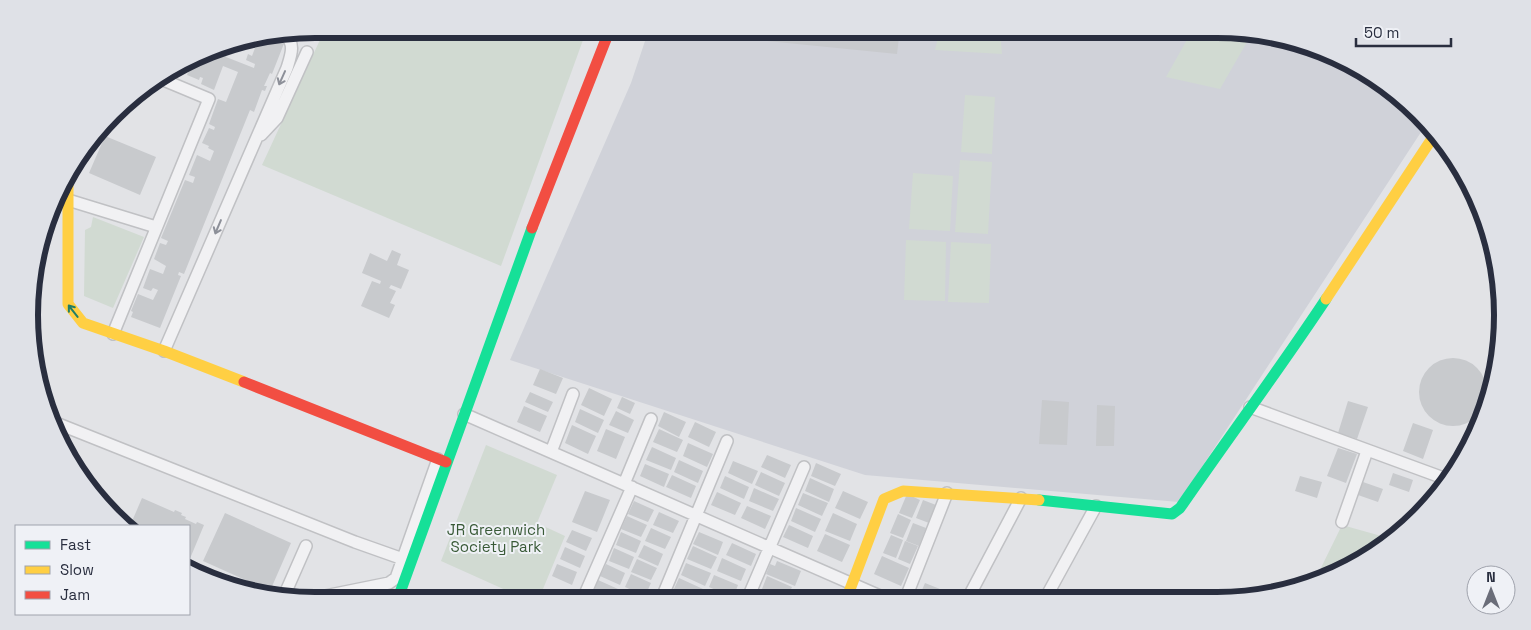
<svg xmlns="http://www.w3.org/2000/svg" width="1531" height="630" font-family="'Space Grotesk',sans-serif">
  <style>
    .built { fill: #d0d2d9 }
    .green { fill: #d1dad2 }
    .building { fill: #c8cacd }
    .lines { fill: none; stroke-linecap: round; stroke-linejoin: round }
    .street-casing { stroke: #c0c1c4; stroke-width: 14 }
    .street { stroke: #f1f1f3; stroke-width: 11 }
    .fast { stroke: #16e098; stroke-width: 11 }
    .slow { stroke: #ffcf43; stroke-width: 11 }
    .jam { stroke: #f24e42; stroke-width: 11 }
    .oneway { stroke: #8d9099 }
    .oneway2 { stroke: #207e67 }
    .labels { text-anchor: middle; stroke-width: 4; stroke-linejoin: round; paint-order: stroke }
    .park-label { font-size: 15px; fill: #395a37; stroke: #eff1f6 }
    .rim { fill: none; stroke: #292e3f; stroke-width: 6 }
  </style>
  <rect width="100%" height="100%" fill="#e2e3e6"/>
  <!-- built -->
  <path class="built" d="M649,29H1216L1308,44L1405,100L1425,126L1179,502L865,475L510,360L631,83Z"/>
  <!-- green -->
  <path class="green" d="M325,29H587L501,266L262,165Z
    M940,29H1000L1002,54L935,50Z
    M1193,29H1216L1251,35L1220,89L1166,77Z
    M965,95L995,97L992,154L961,152Z
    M960,160L992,162L988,234L955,232Z
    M913,173L953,176L950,231L909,229Z
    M93,217L144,237L113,308L84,296L85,230L91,227Z
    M906,240L946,242L945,301L904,300Z
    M951,242L991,244L989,303L948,302Z
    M486,445L557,475L537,523L565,536L538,601H530L441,561Z
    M1342,525L1392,539L1342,572L1315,580Z"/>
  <!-- building -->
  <path class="building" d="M737,29H900L897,54L737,38Z
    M271,36L285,41L272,74L270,73L264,86H267L265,91L262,90L254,112L250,110L184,274L179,272L178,275L181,276L160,328L131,317L133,312L131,311L138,294L153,300L158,290L153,288L151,291L143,288L150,269L163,274L166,266L154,259L160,243L166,245L168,241L161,238L185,180L193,183L195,177L189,175L197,155L210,161L214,151L208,148L209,146L202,143L209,128L214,130L215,127L209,124L218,99L226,102L238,72L223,66L214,90L201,84L203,78L200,77L199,80L187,75L192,62L223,44L232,43L226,57L254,68L255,64L246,60L248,54L252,56L255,48L251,46L253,39Z
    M105,136L156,157L140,195L89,173Z
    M392,250L401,254L397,265L409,270L401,289L391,285L389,288L396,291L390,303L395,305L389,318L361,306L372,281L380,284L381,281L362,273L370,253L387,261Z
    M1419 392a34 34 0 1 1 68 0a34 34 0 1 1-68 0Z
    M540,369L563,378L556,394L533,385Z
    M589,388L612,399L604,416L581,405Z
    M530,392L553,402L548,412L525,402Z
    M622,397L635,403L630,414L617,408Z
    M1042,400L1069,402L1067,445L1039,444Z
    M1348,401L1368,407L1357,439L1338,433Z
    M1097,405L1115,406L1114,446H1096Z
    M524,406L547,416L540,432L517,422Z
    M580,409L604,420L598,433L575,422Z
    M616,411L634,420L628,433L609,425Z
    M664,412L686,422L679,437L658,426Z
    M695,422L716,432L709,447L688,437Z
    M1413,423L1433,430L1423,459L1403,451Z
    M572,425L596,436L588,454L565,443Z
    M606,429L625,437L616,459L597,451Z
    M659,429L683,440L677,452L653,442Z
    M688,443L713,454L707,467L683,456Z
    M652,447L676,458L671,470L646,460Z
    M1338,448L1357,454L1346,483L1327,476Z
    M767,455L791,465L785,478L761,467Z
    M679,460L703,471L698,483L674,472Z
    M733,461L758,471L752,484L728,473Z
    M816,463L841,474L835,486L811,476Z
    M645,464L669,474L664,487L640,476Z
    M761,472L785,483L779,496L755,485Z
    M1393,473L1413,480L1409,492L1389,485Z
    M672,475L696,486L691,498L666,487Z
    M725,476L749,487L744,499L720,488Z
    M1300,476L1322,482L1317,498L1295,491Z
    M810,478L834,489L829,502L805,491Z
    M1363,482L1383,489L1378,502L1358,495Z
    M754,488L779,499L773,511L749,501Z
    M585,491L610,500L597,532L572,522Z
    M843,491L868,502L860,519L835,508Z
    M717,492L741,503L735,515L711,505Z
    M803,493L828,503L822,516L798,505Z
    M907,494L920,500L912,518L899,513Z
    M142,498L174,512L175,510L182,513L181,515L186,517L185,519L196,524L197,522L204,525L189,561V526H130Z
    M923,500L936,505L929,523L916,518Z
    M634,501L654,510L648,522L628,514Z
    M747,506L771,516L765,529L741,518Z
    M796,508L821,519L815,532L791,521Z
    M659,512L679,521L673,533L653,525Z
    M225,513L291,543L270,591L203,561Z
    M833,513L857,524L850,541L825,531Z
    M898,514L911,520L903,538L890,533Z
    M627,516L647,525L641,537L621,529Z
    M913,523L926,528L919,546L906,541Z
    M789,525L813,536L808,548L783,537Z
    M651,528L671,537L665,549L645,541Z
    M572,530L592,538L586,551L566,542Z
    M621,532L641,541L636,553L616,545Z
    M699,532L723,542L718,555L693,544Z
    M825,534L850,545L842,562L817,551Z
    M891,535L903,540L896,558L883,553Z
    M905,541L918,546L910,564L898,559Z
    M732,543L756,554L751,566L726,555Z
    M644,545L663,554L658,566L638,557Z
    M693,546L717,557L711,569L687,559Z
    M565,547L585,556L580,568L560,559Z
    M614,548L634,557L629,569L609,561Z
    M882,556L909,568L901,586L874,574Z
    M722,558L746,569L741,581L717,571Z
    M637,559L657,568L651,580L631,572Z
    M777,561L801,571L795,586L766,574L770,564L775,566Z
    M686,563L711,573L705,586L681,575Z
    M557,564L577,572L572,585L552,576Z
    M606,564L625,573L620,585L600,576Z
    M200,566L256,591V592L223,586L197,572Z
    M631,574L651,583L645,596L625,587Z
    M714,575L738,585L733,598L709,587Z
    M767,576L792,587L786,600L762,589Z
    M679,578L703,589L698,600H694L673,591Z
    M598,580L618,589L613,600L592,593Z
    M925,583L950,593L947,600H924L919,597Z
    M707,593L724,600H703Z
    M671,594L686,600H668Z
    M761,594L775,600H759Z
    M623,595L635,600H621Z"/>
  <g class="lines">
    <!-- street casing -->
    <g class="street-casing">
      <path id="street" d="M261,135L277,118L307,52
        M68,200L156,227
        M113,334L209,99L161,79
        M164,351L287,68C291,55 296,43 284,34
        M1250,407L1449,480
        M464,414L889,600
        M56,423L355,542L403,559
        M551,452L573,394
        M624,484L651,419
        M1342,522L1367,451
        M284,596L306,546
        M320,597L389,583L396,578L438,459
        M1045,599L1096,506
        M661,600L727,441
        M747,600L804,467
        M905,600L947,493
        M967,600L1021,498
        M582,601L632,487"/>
    </g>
    <!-- street -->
    <use href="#street" class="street"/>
    <!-- fast -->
    <path class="fast" d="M1039,500L1172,514L1180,508C1228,438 1279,370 1326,299
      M397,601L532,228"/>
    <!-- slow -->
    <path class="slow" d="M68,171V304L83,323L164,351L244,382
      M1326,299L1433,137
      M846,600L884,499L903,491L1039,500"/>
    <!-- jam -->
    <path class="jam" d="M532,228L610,29
      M244,382L446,462"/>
  </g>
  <!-- one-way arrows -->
  <defs><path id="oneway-shaft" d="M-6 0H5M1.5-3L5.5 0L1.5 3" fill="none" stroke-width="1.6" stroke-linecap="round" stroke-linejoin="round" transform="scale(1.25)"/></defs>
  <g class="oneway">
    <use href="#oneway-shaft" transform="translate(282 78) rotate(114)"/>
    <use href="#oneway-shaft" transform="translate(218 227) rotate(113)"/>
  </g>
  <use class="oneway2" href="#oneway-shaft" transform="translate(73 311) rotate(-128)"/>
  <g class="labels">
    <!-- park labels -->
    <g class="park-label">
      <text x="496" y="535">JR Greenwich<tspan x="496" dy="17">Society Park</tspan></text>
    </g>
  </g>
  <!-- crop -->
  <path d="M0 0H1531V630H0ZM315 38H1217A277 277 0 0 1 1494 315V315A277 277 0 0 1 1217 592H315A277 277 0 0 1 38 315V315A277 277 0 0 1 315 38Z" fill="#dfe1e7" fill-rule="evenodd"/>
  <path class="rim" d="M315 38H1217A277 277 0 0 1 1494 315V315A277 277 0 0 1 1217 592H315A277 277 0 0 1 38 315V315A277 277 0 0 1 315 38Z"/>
  <!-- legend -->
  <rect x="15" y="525" width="175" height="90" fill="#eff1f6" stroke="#a0a3ad"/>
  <rect x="25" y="541" width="25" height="8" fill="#16e098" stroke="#a0a3ad"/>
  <text x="60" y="550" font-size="15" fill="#292e3f">Fast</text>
  <rect x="25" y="566" width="25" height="8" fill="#ffcf43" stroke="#a0a3ad"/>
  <text x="60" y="575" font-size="15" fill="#292e3f">Slow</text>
  <rect x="25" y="591" width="25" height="8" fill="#f24e42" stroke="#a0a3ad"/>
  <text x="60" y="600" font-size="15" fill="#292e3f">Jam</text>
  <!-- north arrow -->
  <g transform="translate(1491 590)"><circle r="24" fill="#eff1f6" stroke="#a0a3ad"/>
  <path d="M0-4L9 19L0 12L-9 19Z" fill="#6a6d79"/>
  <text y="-8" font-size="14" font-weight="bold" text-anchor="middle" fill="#292e3f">N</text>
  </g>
  <!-- scale -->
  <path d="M1356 38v8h95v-8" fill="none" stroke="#292e3f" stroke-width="2.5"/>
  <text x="1364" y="38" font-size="15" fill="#292e3f" stroke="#eff1f6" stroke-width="4" paint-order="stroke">50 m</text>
</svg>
